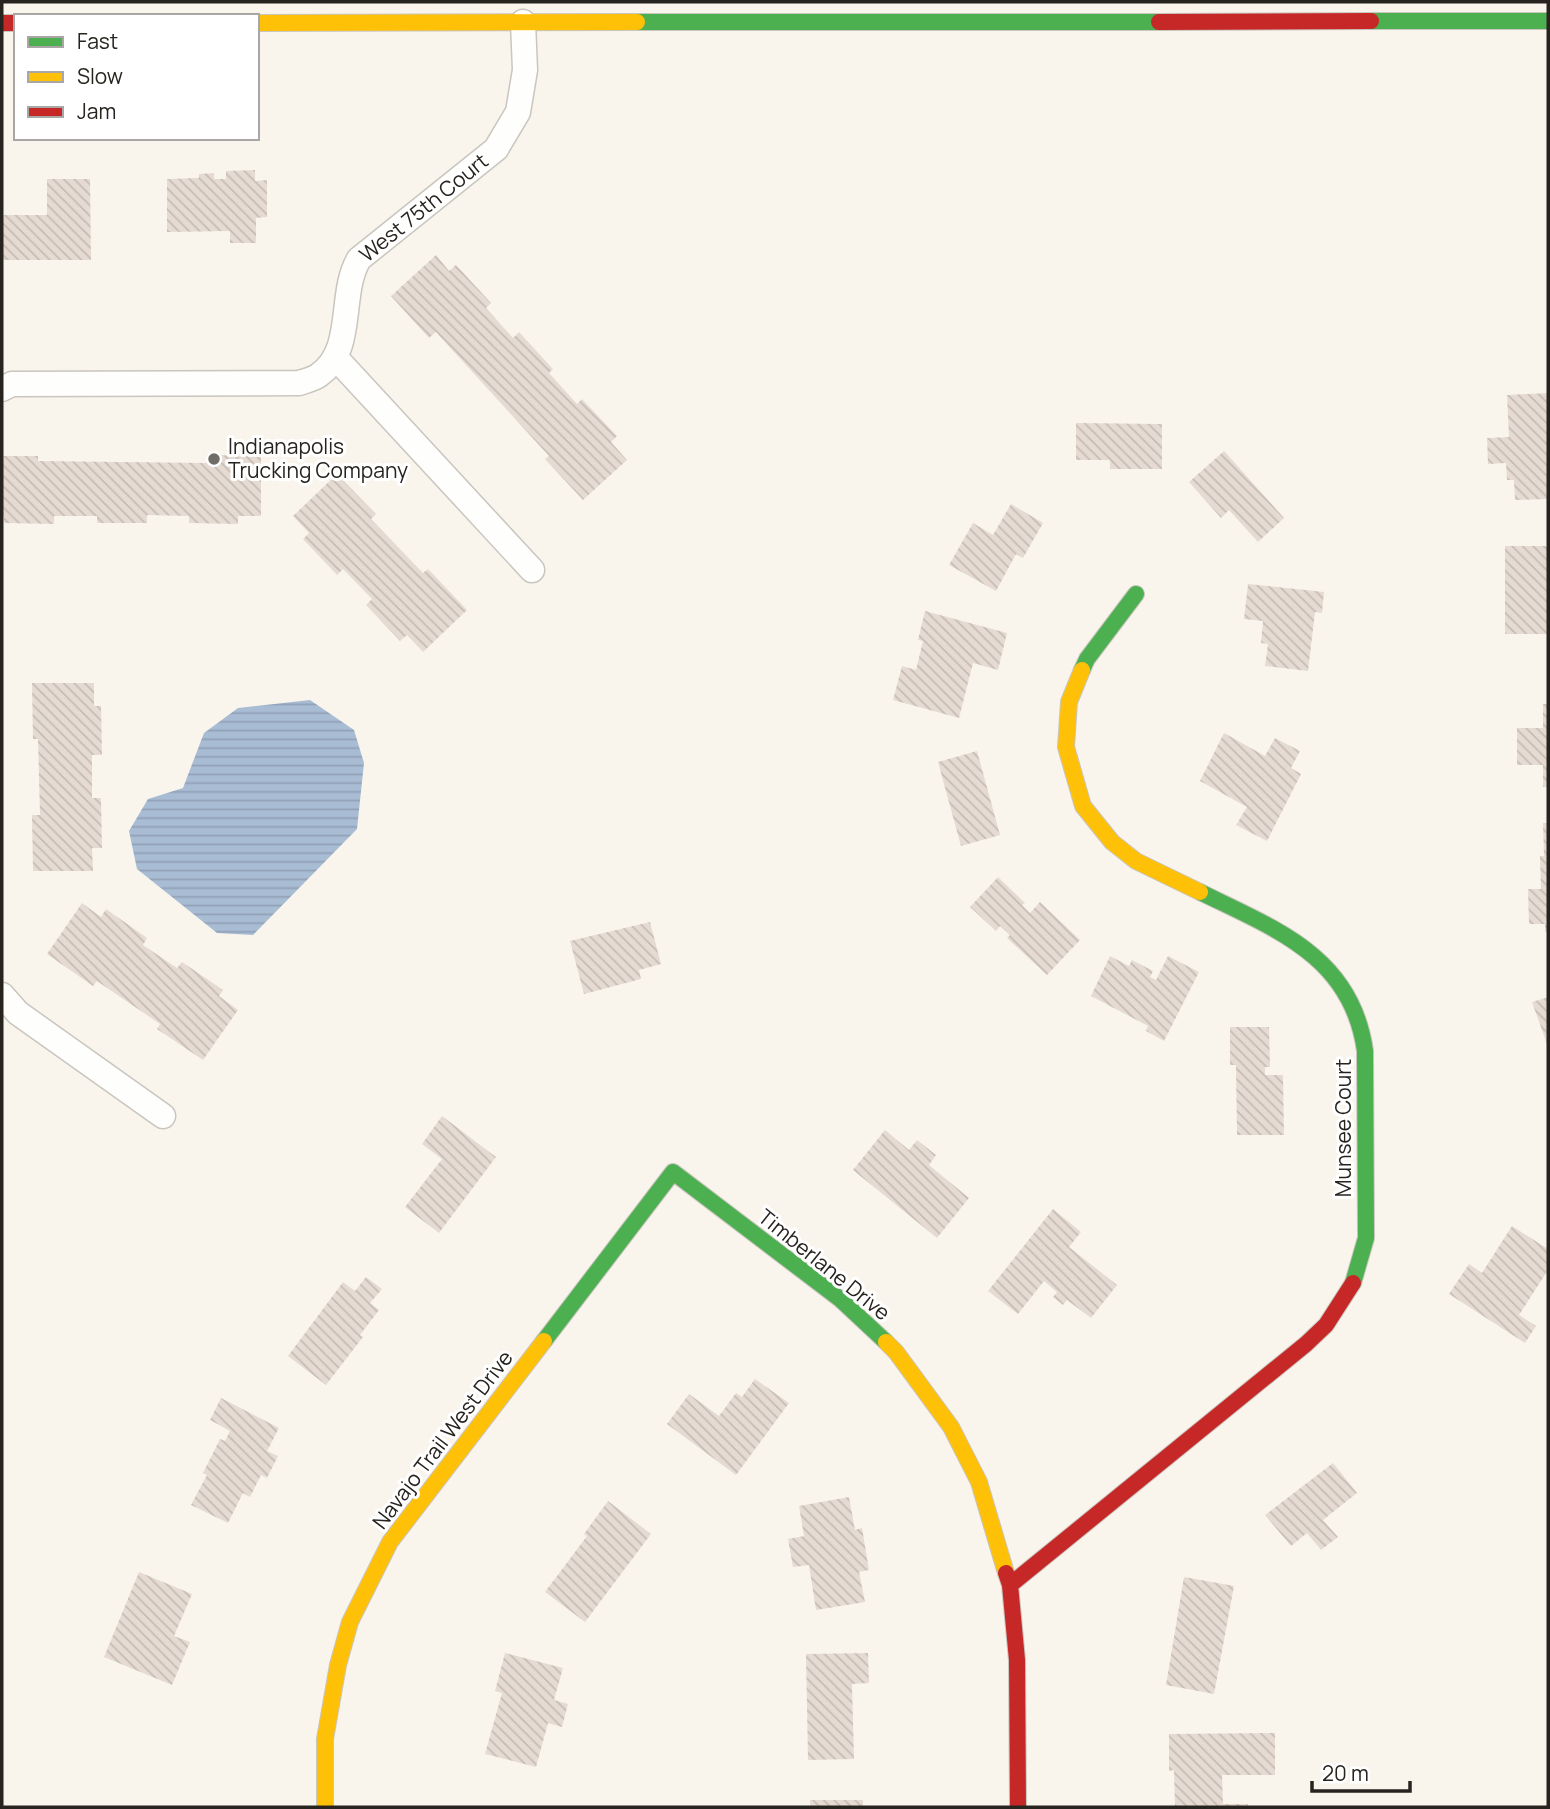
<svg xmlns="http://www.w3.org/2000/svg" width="1550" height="1809" font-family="Manrope,sans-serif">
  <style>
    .water { fill: url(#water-rules) }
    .building { fill: url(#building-back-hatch) }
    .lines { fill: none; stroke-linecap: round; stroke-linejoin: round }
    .street-casing { stroke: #c9c5bf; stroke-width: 27 }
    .fast-casing { stroke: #c9c5bf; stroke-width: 18 }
    .slow-casing { stroke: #c9c5bf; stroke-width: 18 }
    .jam-casing { stroke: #c9c5bf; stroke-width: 18 }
    .street { stroke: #fefefc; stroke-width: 24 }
    .fast { stroke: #4caf50; stroke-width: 16 }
    .slow { stroke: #ffc107; stroke-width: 16 }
    .jam { stroke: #c62828; stroke-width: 16 }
    .poi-dot { fill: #706d67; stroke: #fff; stroke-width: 2.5 }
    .labels { text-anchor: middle; stroke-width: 6; stroke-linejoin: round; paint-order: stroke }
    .street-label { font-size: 21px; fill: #27241f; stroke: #fff }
    .poi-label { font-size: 21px; fill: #27241f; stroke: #fff; text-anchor: start }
  </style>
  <defs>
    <pattern id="water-rules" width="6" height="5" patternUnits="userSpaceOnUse" patternTransform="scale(1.75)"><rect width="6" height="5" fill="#a8bcd4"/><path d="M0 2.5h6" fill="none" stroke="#91a1b6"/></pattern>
    <pattern id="building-back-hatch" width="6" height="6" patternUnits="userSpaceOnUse" patternTransform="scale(1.75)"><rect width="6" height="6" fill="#e6dbd2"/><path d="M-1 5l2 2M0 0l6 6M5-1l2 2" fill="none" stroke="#c5bcb4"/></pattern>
  </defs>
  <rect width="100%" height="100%" fill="#f9f5ed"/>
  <!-- water -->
  <path class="water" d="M310,700L354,730L364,763L357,829L253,935L217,933L137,869L129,831L148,799L183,788L204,733L238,708Z"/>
  <!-- building -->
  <path class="building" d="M255,170V181L267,180V217L256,218V243H230V231L167,232V179L199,178V174L214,173V179H226V171Z
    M47,179H90L91,260H2V215H47Z
    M436,255L449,271L456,265L491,303L486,308L513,338L519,332L553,369L549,373L577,404L582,399L617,436L611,442L627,460L583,500L545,459L549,456L436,332L429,338L391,296Z
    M1548,393V499L1515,500L1514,480H1507L1506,463L1488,464L1487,438L1509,437L1507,395Z
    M1076,423L1162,424V469H1110V460H1076Z
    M1224,451L1284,518L1258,542L1229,510L1221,518L1189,482Z
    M206,455L261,456V516H238V524L189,523V516L147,515V523H97V516H54V524L4,523V516H2V456H38V461L206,463Z
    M337,474L376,514L371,519L423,573L428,569L467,610L423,652L407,635L400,641L366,605L372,599L343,569L337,575L303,539L309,533L293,516Z
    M1011,504L1043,523L1023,558L1016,554L996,591L949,565L973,523L993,535Z
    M1505,546H1548V634H1505Z
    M1248,584L1324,592L1322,613L1315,612L1308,671L1265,666L1268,644L1261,643L1263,621L1244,619Z
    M925,611L1007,633L998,670L973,663L959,718L893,700L902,666L916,670L923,641L918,640Z
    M32,683H94V706H101L102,755H92V798H101L102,848H92L93,871H33L32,815H40L38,739H33Z
    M1543,704H1548V787H1543V765H1517V728H1543Z
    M1224,733L1265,756L1275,738L1300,751L1291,768L1301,774L1267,841L1236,825L1247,807L1200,781Z
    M977,751L1000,835L961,846L938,762Z
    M1543,823H1548V932H1545V924H1529L1528,889H1541L1540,856H1544Z
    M998,877L1025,903L1022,905L1030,913L1040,902L1080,940L1047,975L1007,938L1010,935L1000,926L996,931L970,907Z
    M82,903L101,917L106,909L147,938L143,945L177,968L182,962L223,990L219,996L238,1010L203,1060L157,1029L160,1024L97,981L93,986L47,954Z
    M650,922L661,964L639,970L641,979L584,994L570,941Z
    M1110,956L1129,966L1132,960L1153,971L1150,977L1156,980L1168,956L1199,972L1164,1041L1146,1031L1148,1026L1091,996Z
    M1548,997V1047L1532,1002Z
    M1230,1027H1269L1270,1067H1265V1075H1283L1284,1135H1237L1236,1065H1230Z
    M442,1116L496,1157L439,1233L405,1207L442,1159L422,1144Z
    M885,1130L909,1150L917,1140L936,1155L929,1165L969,1198L937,1238L853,1170Z
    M1053,1209L1081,1232L1069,1247L1117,1285L1091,1318L1067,1300L1063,1305L1053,1297L1057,1292L1044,1281L1018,1314L988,1291Z
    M1512,1226L1548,1249V1270L1519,1315L1536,1326L1525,1343L1449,1294L1469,1264L1482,1273Z
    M366,1277L382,1289L370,1303L379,1310L360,1335L363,1337L326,1385L288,1356L343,1282L355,1291Z
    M755,1379L789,1403L736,1475L667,1424L689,1394L719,1416L736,1393L742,1397Z
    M221,1398L279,1428L267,1451L278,1456L267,1478L261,1475L250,1497L243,1493L228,1523L191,1505L207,1475L203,1473L220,1439L225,1441L230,1431L210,1420Z
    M1333,1463L1357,1493L1323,1520L1338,1537L1321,1550L1307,1533L1291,1546L1265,1515Z
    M849,1497L855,1530L862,1528L869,1570L859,1572L865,1602L816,1610L809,1565L793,1567L788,1539L804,1536L799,1506Z
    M608,1501L651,1534L585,1622L545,1592L587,1536L584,1534Z
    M139,1572L192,1594L174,1636L190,1642L172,1685L104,1657Z
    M1184,1577L1234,1586L1214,1694L1166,1685Z
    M505,1653L563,1668L554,1700L568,1704L562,1727L548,1723L536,1767L485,1754L502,1693L495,1691Z
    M868,1653L869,1683L852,1684L854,1759L808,1760L806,1654Z
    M1275,1733V1775H1222L1223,1804H1248V1807H1175L1174,1770L1169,1771V1734Z
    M810,1800H863V1807H810Z"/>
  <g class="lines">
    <!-- street casing -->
    <g class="street-casing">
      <path id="street" d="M335,357L532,570
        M2,389L12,384L299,383C305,381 314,379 319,375C356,349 338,294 359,259L496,149L518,112L525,70L523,22
        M2,995L18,1013L163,1116"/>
    </g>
    <!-- fast casing -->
    <g class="fast-casing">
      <path id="fast" d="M1371,21H1548
        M637,22H1159
        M1082,670L1087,659L1136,594
        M1200,892C1275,929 1352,956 1365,1051L1366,1238L1353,1283
        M544,1341L673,1172L840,1299L886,1342"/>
    </g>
    <!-- slow casing -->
    <g class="slow-casing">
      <path id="slow" d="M257,23L637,22
        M1082,670L1069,702L1066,747L1083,806L1112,842L1136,861L1200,892
        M886,1342L896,1352L951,1427L979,1482L1006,1573
        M325,1807V1739L338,1665L350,1622L390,1542L544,1341"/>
    </g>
    <!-- jam casing -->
    <g class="jam-casing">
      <path id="jam" d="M1159,22L1371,21
        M2,23H16
        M1006,1573L1010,1585L1017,1660L1018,1807
        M1010,1585L1306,1344L1326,1325L1353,1283"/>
    </g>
    <!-- street -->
    <use href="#street" class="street"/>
    <!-- fast -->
    <use href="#fast" class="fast"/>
    <!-- slow -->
    <use href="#slow" class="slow"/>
    <!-- jam -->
    <use href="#jam" class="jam"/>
  </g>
  <!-- markers -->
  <circle class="poi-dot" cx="214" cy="459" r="7"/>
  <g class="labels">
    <!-- street labels -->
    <g class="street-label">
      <text transform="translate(424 208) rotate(-39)" y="7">West 75th Court</text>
      <text transform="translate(1344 1128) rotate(-90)" y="7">Munsee Court</text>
      <text transform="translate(824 1265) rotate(39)" y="7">Timberlane Drive</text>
      <text transform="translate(443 1440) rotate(-53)" y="7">Navajo Trail West Drive</text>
    </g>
    <!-- poi labels -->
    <g class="poi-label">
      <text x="228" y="454">Indianapolis<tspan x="228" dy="24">Trucking Company</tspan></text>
    </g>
  </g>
  <!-- border -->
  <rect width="1550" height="1809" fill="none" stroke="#27241f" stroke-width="7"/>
  <!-- legend -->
  <rect x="14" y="14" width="245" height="126" fill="#ffffff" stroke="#a9a7a5" stroke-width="2"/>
  <rect x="28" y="37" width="35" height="10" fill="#4caf50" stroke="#a9a7a5" stroke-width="2"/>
  <text x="77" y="49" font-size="21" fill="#27241f">Fast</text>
  <rect x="28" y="72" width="35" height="10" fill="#ffc107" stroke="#a9a7a5" stroke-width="2"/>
  <text x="77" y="84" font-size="21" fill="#27241f">Slow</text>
  <rect x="28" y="107" width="35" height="10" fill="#c62828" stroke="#a9a7a5" stroke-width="2"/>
  <text x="77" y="119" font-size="21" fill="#27241f">Jam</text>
  <!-- scale -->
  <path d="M1312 1781v10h98v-10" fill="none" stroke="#27241f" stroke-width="3.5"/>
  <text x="1322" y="1781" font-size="21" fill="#27241f" stroke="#ffffff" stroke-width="5" paint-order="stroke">20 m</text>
</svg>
